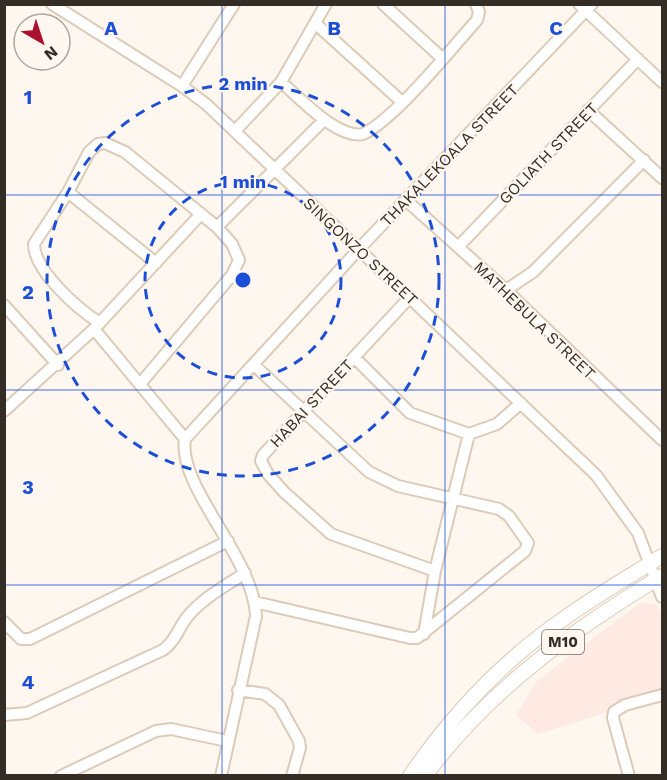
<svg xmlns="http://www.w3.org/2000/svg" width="667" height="780" font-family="'Work Sans',sans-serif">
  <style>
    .commercial { fill: #fee9e3 }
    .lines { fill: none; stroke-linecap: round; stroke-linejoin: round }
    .minor-casing { stroke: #dccbb8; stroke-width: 14 }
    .major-casing { stroke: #dccbb8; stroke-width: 16 }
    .minor { stroke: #fff; stroke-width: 10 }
    .major { stroke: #fff; stroke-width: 14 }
    .grid { fill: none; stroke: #1d4ed8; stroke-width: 1.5; stroke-opacity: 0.55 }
    .ring { fill: none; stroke: #1d4ed8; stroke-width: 3; stroke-dasharray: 10 8 }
    .labels { text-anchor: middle; stroke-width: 4.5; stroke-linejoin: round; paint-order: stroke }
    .shield { fill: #fef7ef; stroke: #716a62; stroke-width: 1.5 }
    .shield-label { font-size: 15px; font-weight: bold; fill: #342d26 }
    .street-label { font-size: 16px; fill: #342d26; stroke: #fef7ef }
    .grid-label { font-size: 20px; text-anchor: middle; font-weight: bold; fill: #1d4ed8; stroke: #fef7ef; stroke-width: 4.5; stroke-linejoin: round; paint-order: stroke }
    .centre { fill: #1d4ed8; stroke: #fef7ef; stroke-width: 3 }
    .ring-label { font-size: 18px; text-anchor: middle; font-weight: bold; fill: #1d4ed8; stroke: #fef7ef; stroke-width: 4.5; stroke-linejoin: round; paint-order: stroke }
  </style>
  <rect width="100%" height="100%" fill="#fef7ef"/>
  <!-- commercial -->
  <path class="commercial" d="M640,603L656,604L662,613V695L538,734L516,715L537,681Z"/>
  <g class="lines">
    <!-- minor casing -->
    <g class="minor-casing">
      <path id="minor" d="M52,4L182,86L206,104L596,475L638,533L662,597
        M383,4L443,59
        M579,4L662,82
        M315,23L402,102
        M281,82C300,98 337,139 363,134C394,120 452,48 477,20L479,12L476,4
        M182,86L234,4
        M588,110L662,178
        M235,131L281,82L326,4
        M68,192L156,263
        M407,201L506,290L662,440
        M217,227L324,120
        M458,247L638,59
        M506,290L533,272L644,160
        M410,297L263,455L261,461L268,474L284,492L331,534L435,571
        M4,305L58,365
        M100,323C79,310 34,271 34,244L68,192L89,152L98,144L105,143L125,152L217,227L232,244L239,260L232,275L140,384
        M94,329L185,439C177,487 254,557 256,616L221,776
        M354,357L410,413L469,434L497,424L521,403
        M254,365L369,472L398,486L499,509L509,516L528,543L525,551L417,638H410L255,602
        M4,411L94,329L200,215
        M185,439L359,249L592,4
        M4,622L21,639H30L228,541
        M424,634L435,571L469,434
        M238,690L265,694L279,705L299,741L300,748L292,776
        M4,715L27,713L163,650C176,641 178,628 188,616C203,598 225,586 245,573
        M61,776L156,731L171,729L227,741
        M629,776L613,718L614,712L625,705L662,695"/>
    </g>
    <!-- major casing -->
    <g class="major-casing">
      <path id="major" d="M410,776C452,714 505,659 566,617C597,595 630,576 662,556
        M425,776C487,691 574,629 662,576"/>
    </g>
    <!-- minor -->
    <use href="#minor" class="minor"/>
    <!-- major -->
    <use href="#major" class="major"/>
  </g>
  <!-- grid -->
  <path class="grid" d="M222,4V776M445,4V776M4,195H662M4,390H662M4,585H662"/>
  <!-- distance rings -->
  <g class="ring">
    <circle cx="243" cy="280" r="98"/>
    <circle cx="243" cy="280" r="196"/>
  </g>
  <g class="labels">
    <!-- shield labels -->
    <rect class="shield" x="542" y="630" width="42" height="24" rx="4.5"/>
    <g class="shield-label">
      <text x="563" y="647">M10</text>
    </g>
    <!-- street labels -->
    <g class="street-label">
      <text transform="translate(548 153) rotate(-46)" y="6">GOLIATH STREET</text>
      <text transform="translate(449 155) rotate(-46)" y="6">THAKALEKOALA STREET</text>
      <text transform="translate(361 251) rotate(43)" y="6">SINGONZO STREET</text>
      <text transform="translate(535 320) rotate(44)" y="6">MATHEBULA STREET</text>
      <text transform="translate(311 403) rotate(-47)" y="6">HABAI STREET</text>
    </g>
  </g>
  <g class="grid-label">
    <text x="111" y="35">A</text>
    <text x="334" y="35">B</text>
    <text x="556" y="35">C</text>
    <text x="28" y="104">1</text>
    <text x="28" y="299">2</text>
    <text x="28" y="494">3</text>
    <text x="28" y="689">4</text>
  </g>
  <circle cx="243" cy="280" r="9" class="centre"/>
  <g class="ring-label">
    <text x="243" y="90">2 min</text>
    <text x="243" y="188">1 min</text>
  </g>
  <!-- border -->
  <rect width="667" height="780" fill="none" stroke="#342d26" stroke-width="12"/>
  <!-- north arrow -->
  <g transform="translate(42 42) rotate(141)"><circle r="28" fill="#fef7ef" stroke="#ada69f" stroke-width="1.5"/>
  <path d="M0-4.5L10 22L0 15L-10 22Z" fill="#a9112e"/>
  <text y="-9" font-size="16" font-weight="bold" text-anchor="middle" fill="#342d26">N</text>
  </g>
</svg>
